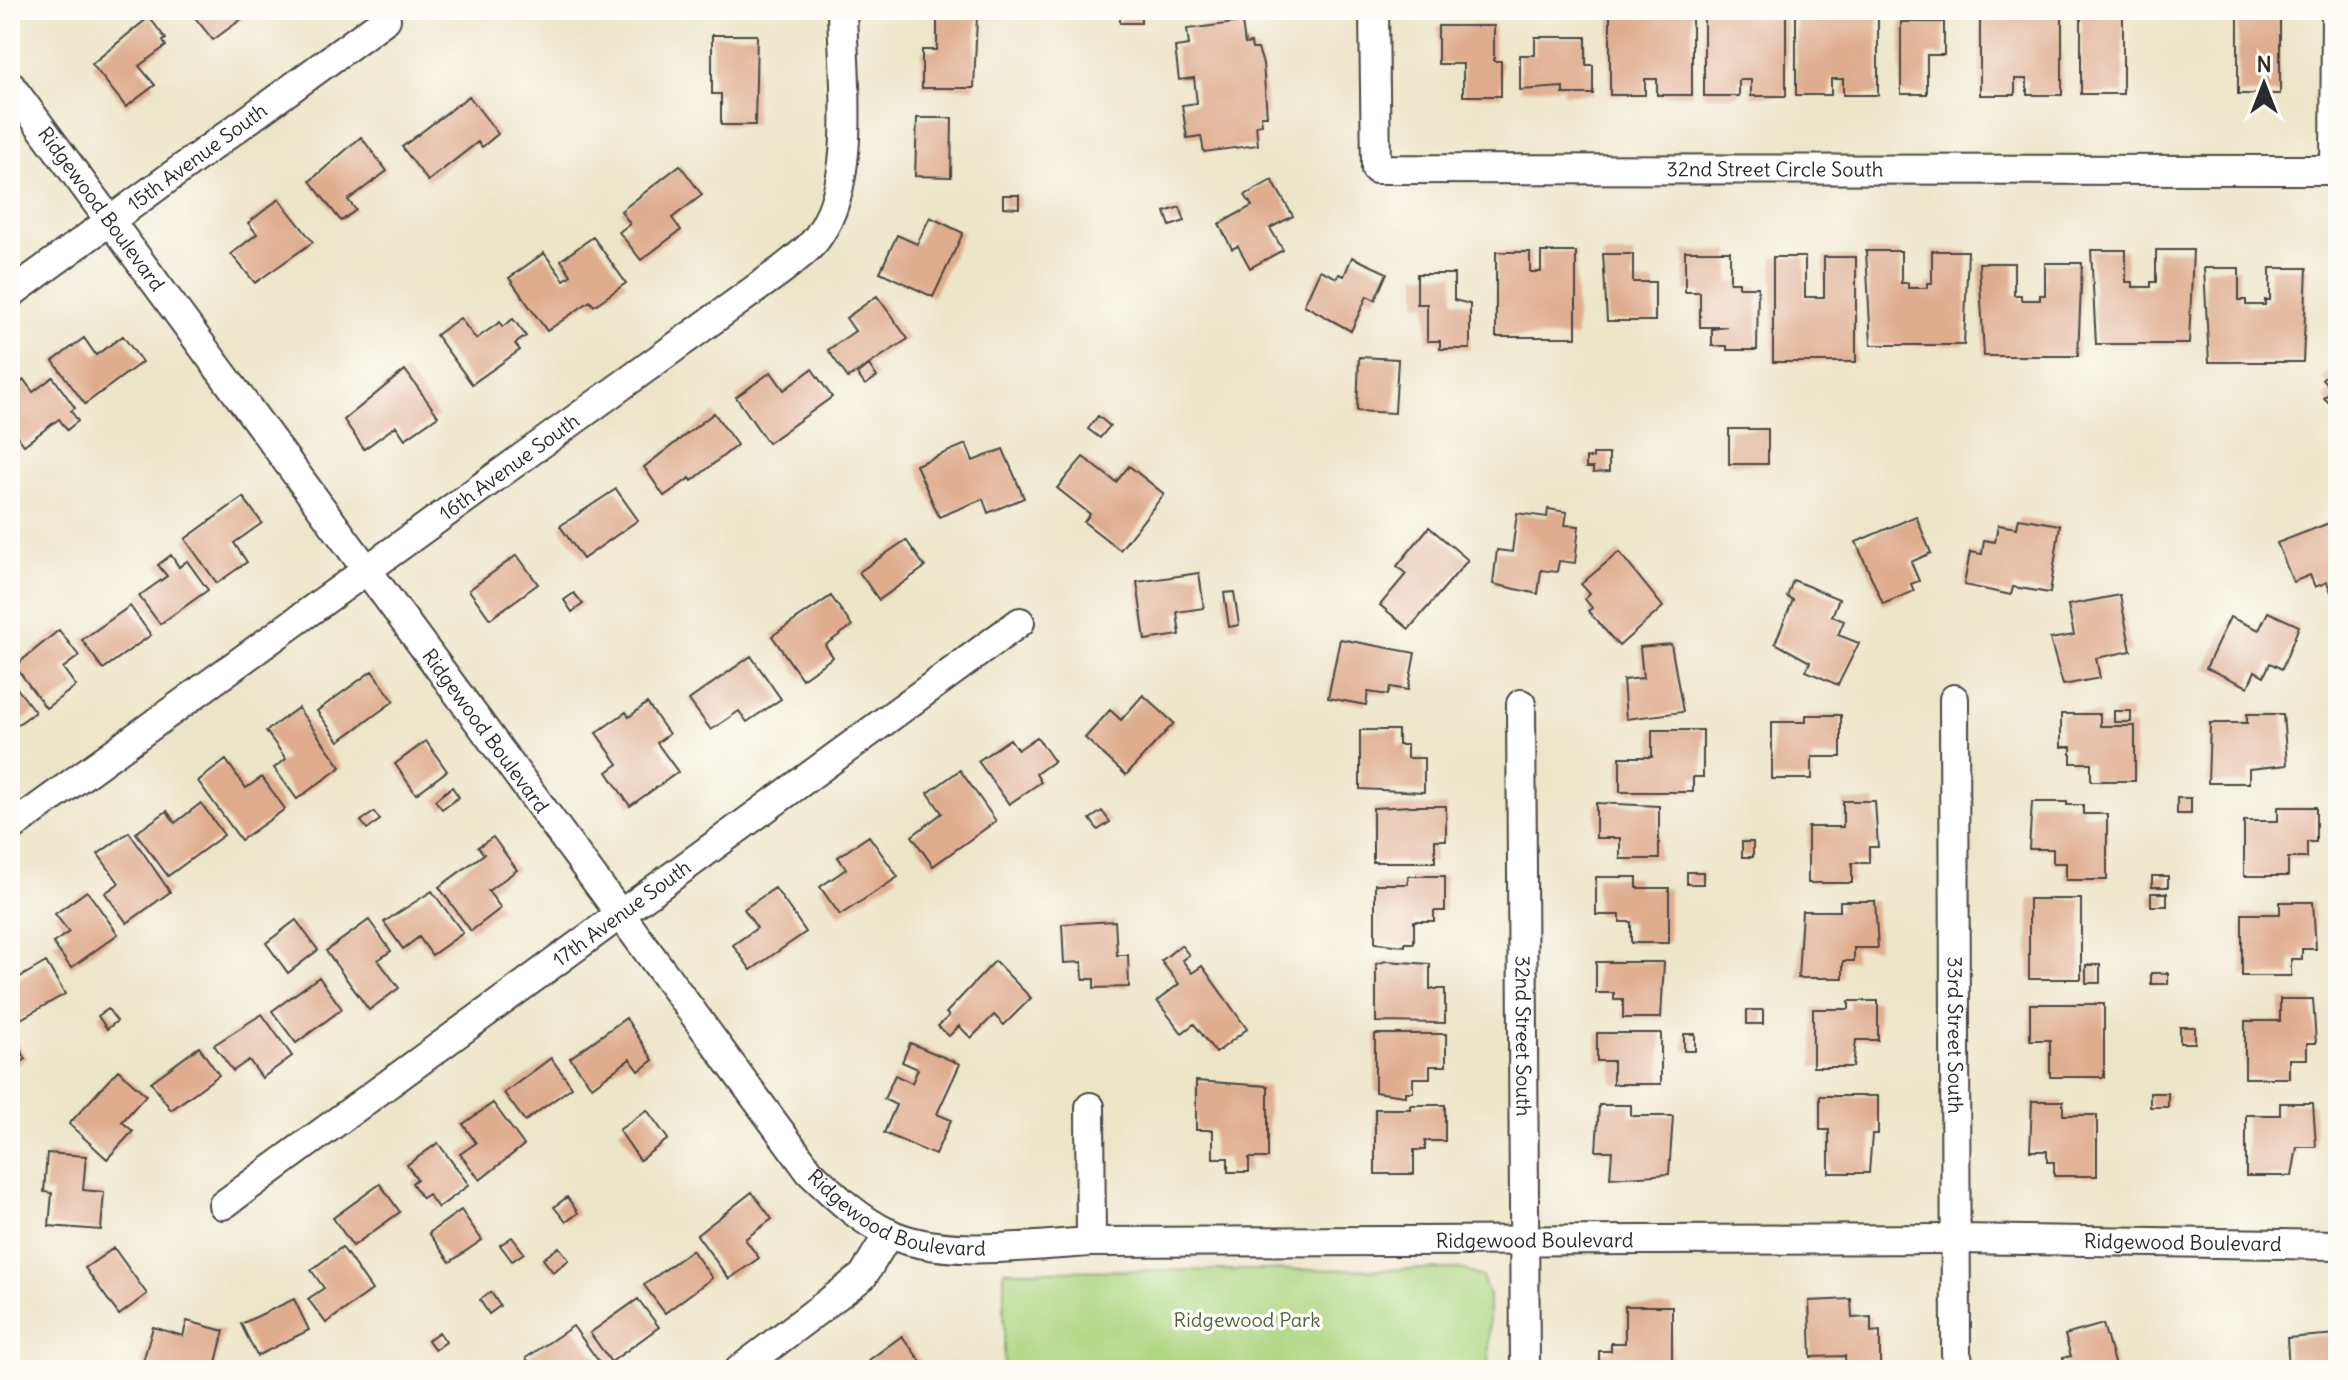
<svg xmlns="http://www.w3.org/2000/svg" width="2348" height="1380" font-family="Delius,sans-serif">
  <style>
    .green { fill: #aed782; stroke: #6c8156; stroke-width: 2 }
    .building { fill: #dfac8e }
    .lines { fill: none; stroke-linecap: round; stroke-linejoin: round }
    .minor-casing { stroke: #484743; stroke-width: 32 }
    .minor { stroke: #fff; stroke-width: 28 }
    .labels { text-anchor: middle; stroke-width: 7; stroke-linejoin: round; paint-order: stroke }
    .street-label { font-size: 20px; fill: #2b2b2b; stroke: #fdfcf7 }
    .park-label { font-size: 20px; fill: #525f45; stroke: #fdfcf7 }
  </style>
  <rect width="100%" height="100%" fill="#fdfcf7"/>
  <filter id="ink" filterUnits="userSpaceOnUse"><feTurbulence type="fractalNoise" baseFrequency=".0125" numOctaves="2"/><feDisplacementMap in="SourceGraphic" scale="16" xChannelSelector="R" yChannelSelector="G"/><feConvolveMatrix kernelMatrix="1 2 1 2 8 2 1 2 1" color-interpolation-filters="sRGB"/></filter>
  <filter id="wash" filterUnits="userSpaceOnUse"><feTurbulence type="fractalNoise" baseFrequency=".006" numOctaves="4" result="noise"/><feDisplacementMap in="SourceGraphic" scale="32" xChannelSelector="R" yChannelSelector="G"/><feGaussianBlur stdDeviation="1.8" result="paint"/><feColorMatrix in="noise" values="0 0 0 0 0 0 0 0 0 0 0 0 0 0 0 0 0 1.4 0 .05"/><feComposite in="paint" operator="in"/></filter>
  <g filter="url(#wash)">
    <rect width="100%" height="100%" fill="#ede5c8"/>
    <!-- green -->
    <path class="green" d="M1461,1269L1482,1277L1489,1296V1370H1004V1271Z"/>
    <g id="blocks">
      <!-- building -->
      <path class="building" d="M189,10H237L243,18L213,40Z
        M1120,10H1141V23H1120Z
        M1610,10H1692V95H1657V79H1645V95H1610Z
        M1704,10H1786V96H1751V80H1739V96H1704Z
        M1796,10H1878V95H1843V79H1831V95H1796Z
        M1980,10H2062V95H2027V79H2015V95H1980Z
        M2081,10H2123V94H2081Z
        M2238,10H2280V94H2238Z
        M937,16H977L974,88H922V50H937Z
        M149,17L166,39L163,41L166,46L139,66L155,85L126,107L92,64Z
        M1242,22L1245,44L1251,43L1252,49H1258L1263,64L1267,116H1261L1262,124L1256,125L1258,145L1204,152L1201,136L1187,138L1182,105L1197,103L1194,78L1179,80L1175,47L1189,45L1187,29Z
        M1901,22H1944V55H1927V94H1901Z
        M1438,26H1494V61H1501V96H1463V64H1438Z
        M712,35H757L755,125H721V94H712Z
        M1535,37H1586V65H1593V94H1563V87L1520,90V55H1535Z
        M469,96L498,134L482,147L478,142L428,181L402,147Z
        M917,118H952L951,177L915,176Z
        M361,137L387,171L348,200L356,210L341,221L310,181Z
        M680,165L702,195L672,218L681,230L641,260L619,232L630,224L621,211Z
        M1272,180L1293,216L1270,228L1283,250L1250,268L1238,246L1232,249L1219,224L1252,206L1245,195Z
        M1003,195H1019V208L1003,207Z
        M279,199L313,242L255,283L231,254L257,234L248,223Z
        M1180,207L1185,221L1170,226L1165,212Z
        M930,217L963,233L933,297L880,272L897,235L917,244Z
        M593,237L626,283L594,306L590,301L547,331L509,278L544,253L564,280L571,275L561,260Z
        M2091,250H2126V282H2133V287H2151V282H2156V250H2193L2189,344H2096Z
        M1685,251H1730V282H1739V287H1758L1757,350H1727V346H1712V329L1727,327H1700V292H1685Z
        M1866,251H1901V283H1908V288H1927V283H1932V251H1968L1964,345H1871Z
        M1496,252H1530V272H1541V252H1576V337H1496Z
        M1603,254H1633V282H1655V321H1607Z
        M1352,257L1387,273L1375,300L1367,296L1351,331L1304,305L1320,270L1337,278L1339,274L1344,276Z
        M1773,257H1805V297H1824V257H1856V362H1773Z
        M1979,263H2014V295H2021V300H2040V295H2045V263H2082L2078,356H1984Z
        M2204,268H2239V300H2246V305H2265V300H2270V268H2307L2303,362H2209Z
        M1417,274H1454V300L1470,304V349H1440V341H1427V304H1417Z
        M877,296L908,339L848,378L828,350L855,331L846,318Z
        M460,318L476,339L500,322L502,327L513,319L526,336L515,344L520,350L472,384L436,335Z
        M123,336L142,362L85,404L53,361L84,338L96,355Z
        M1359,357L1398,359L1395,413L1357,411Z
        M2338,363V411L2324,398L2333,389L2322,379Z
        M869,365L877,377L865,385L857,374Z
        M812,369L832,397L768,443L736,397L771,372L784,390Z
        M405,370L438,416L405,439L396,426L364,449L344,420Z
        M53,377L75,408L71,411L78,421L67,430L59,419L24,445L10,426V390L24,380L33,392Z
        M714,413L737,445L692,481L690,478L664,496L644,467Z
        M1098,416L1110,426L1100,438L1088,429Z
        M1729,429H1768V464H1729Z
        M966,444L973,461L1003,449L1024,498L988,513L983,499L939,517L916,465Z
        M1593,454H1609V472L1593,473V468H1586V458H1593Z
        M1083,457L1116,482L1129,466L1164,494L1120,550L1084,522L1090,514L1057,488Z
        M616,489L638,520L583,559L560,526Z
        M243,497L262,523L234,543L247,562L217,583L185,539Z
        M1548,509L1567,512L1565,525L1579,526L1575,563L1559,561L1557,572L1541,570L1538,594L1493,584L1497,550L1512,552L1517,513L1547,517Z
        M1916,516L1931,553L1911,562L1919,581L1911,584L1914,591L1883,604L1856,542Z
        M2019,518L2060,525L2050,593L2013,587L2011,595L1964,585L1970,552L1982,554L1984,540L1995,542L1998,525L2017,528Z
        M2337,520L2338,600L2335,602L2327,582L2315,587L2310,575L2293,582L2277,543Z
        M1429,527L1468,560L1409,629L1380,605L1406,574L1397,566Z
        M906,540L925,567L879,600L859,572Z
        M1619,552L1663,607L1619,646L1588,611L1592,608L1585,599L1590,594L1581,584Z
        M171,555L179,567L187,561L208,590L160,624L139,596L167,576L158,565Z
        M517,555L538,584L490,619L469,590Z
        M1199,573L1204,608L1177,612L1180,635L1145,640L1137,582Z
        M1793,580L1839,599L1832,616L1844,621L1838,635L1859,643L1838,685L1806,671L1810,662L1775,643L1793,600L1787,597Z
        M1234,592L1239,625L1229,627L1224,593Z
        M574,593L583,604L572,612L564,600Z
        M2120,595L2131,651L2096,658L2100,678L2063,685L2050,639L2074,635L2068,605Z
        M831,596L852,626L825,645L833,657L802,679L772,636Z
        M130,606L151,635L103,669L82,640Z
        M2268,612L2299,626L2282,669L2270,663L2264,676L2255,671L2248,687L2206,668L2230,617L2259,630Z
        M59,630L79,656L63,668L76,686L46,708L15,666Z
        M1340,639L1415,653L1408,690L1390,687L1388,695L1368,692L1366,705L1328,698Z
        M1671,644L1683,712L1626,719L1623,680L1643,678L1640,647Z
        M751,656L781,699L747,722L739,711L711,730L689,700Z
        M372,671L394,701L339,741L317,711Z
        M13,683L35,712L10,730V686Z
        M1143,695L1174,723L1126,775L1085,738L1110,710L1121,720Z
        M647,703L669,734L657,743L678,772L630,806L607,772L618,764L596,733L626,712L629,717Z
        M298,708L341,767L297,799L274,768L286,759L266,731Z
        M2114,711H2131V722H2114Z
        M2061,714H2100V726H2135V781H2091V763H2071V747H2061Z
        M2247,714H2283L2287,765L2249,769V783H2208L2210,723H2247Z
        M1806,715H1841V757H1812V779H1772V722H1806Z
        M1360,730H1398V745H1407V758H1424V792L1360,789Z
        M1652,730H1703V777H1693V792H1620V757H1652Z
        M1037,737L1054,761L1036,774L1041,782L1009,804L978,761L1010,739L1018,750Z
        M426,741L447,771L416,794L395,764Z
        M226,760L246,788L262,777L285,809L241,840L198,781Z
        M960,770L996,821L933,866L912,836L942,813L928,793Z
        M452,787L459,797L442,809L435,800Z
        M2177,798H2191V814H2177Z
        M1843,801H1875L1878,847H1869V863H1852V883H1808V827H1843Z
        M2032,802H2067V805H2083V814H2107V880H2066V863H2053V849H2029Z
        M201,803L224,835L168,876L136,833L167,811L175,823Z
        M1596,803L1659,806V859H1620V838H1596Z
        M1412,806H1446V840H1435V862H1373V808Z
        M2278,807H2316V842H2307V858H2288V876H2244V821H2278Z
        M1102,811L1110,822L1098,830L1090,819Z
        M374,812L380,820L367,829L361,821Z
        M129,832L170,892L127,923L105,893L119,883L98,854Z
        M869,836L898,877L840,915L820,887L846,869L838,857Z
        M493,837L517,870L488,891L501,908L471,931L439,887L484,854L478,847Z
        M1742,842H1753V857H1742Z
        M1687,872H1703V884H1687Z
        M1408,876H1445V911H1434V921H1414V943H1405V946L1375,943V884H1408Z
        M2152,876H2168V887H2152Z
        M1596,877H1637V888H1669V943H1631V922H1620V915H1596Z
        M775,888L806,932L751,970L733,945L757,928L744,909Z
        M87,891L118,934L71,968L53,943L69,932L55,914Z
        M432,891L463,933L432,955L419,937L403,949L384,922Z
        M2151,893H2167V906H2151Z
        M2029,899H2081V979H2029Z
        M1840,901H1875L1878,948H1854V961H1843V978H1798L1802,911H1840Z
        M2280,902H2313L2316,949H2302V959H2291V976H2242V914H2280Z
        M296,920L318,950L288,973L266,943Z
        M369,920L391,951L378,960L399,988L369,1010L326,951Z
        M1115,921L1117,955H1128L1129,987L1094,988V979H1083L1082,962L1064,963L1062,924Z
        M1181,945L1189,955L1182,960L1192,973L1202,966L1247,1029L1216,1053L1194,1024L1182,1033L1157,1001L1179,984L1161,961Z
        M995,961L1031,998L1004,1025L994,1015L971,1038L959,1026L949,1036L938,1026L949,1016L946,1013Z
        M1386,961L1430,964V989H1445V1023L1376,1022V964Z
        M46,962L65,994L10,1025V983Z
        M1596,962H1664L1661,1018H1623V1000H1614V993H1596Z
        M2086,965H2100V983H2086Z
        M2151,973H2168V984H2151Z
        M319,977L342,1009L296,1043L272,1011Z
        M2280,999H2313L2316,1043H2307V1059H2289V1078H2245V1021H2280Z
        M1849,1001H1878V1040H1856L1853,1067H1813V1009H1849Z
        M2030,1004H2104V1077H2050V1040H2030Z
        M108,1009L117,1021L107,1029L98,1016Z
        M1747,1010H1763V1024H1747Z
        M262,1014L292,1056L262,1078L249,1060L233,1071L214,1045Z
        M626,1018L653,1060L639,1071L630,1059L592,1087L570,1058Z
        M2180,1027H2195V1043H2180Z
        M10,1031L26,1059L10,1068Z
        M1597,1033H1661V1084H1613V1061H1597Z
        M1375,1034H1446V1066H1430V1078H1413V1092H1405V1096L1375,1092Z
        M1684,1034H1695V1051H1684Z
        M910,1043L960,1064L937,1114L951,1120L935,1155L884,1133L896,1105L884,1099L895,1075L912,1083L918,1069L902,1062Z
        M199,1047L219,1075L171,1110L151,1082Z
        M551,1058L572,1087L525,1121L504,1093Z
        M118,1070L146,1095L122,1122L133,1131L107,1159L69,1124Z
        M1196,1081L1268,1086V1158H1249V1172H1228V1158H1213V1130H1196Z
        M2150,1093H2168V1107H2150Z
        M1820,1096H1878V1134H1872L1869,1173H1829V1130H1820Z
        M2032,1101H2063V1115H2097V1176H2054V1162H2047V1151H2030Z
        M493,1103L524,1145L480,1180L460,1154L476,1143L463,1124Z
        M2280,1103H2313L2316,1147H2297L2292,1176H2246V1115H2280Z
        M1410,1105H1445V1141H1425V1150H1414V1174H1375V1109H1410Z
        M1599,1105H1631V1116H1673L1669,1174L1610,1178L1612,1151H1596Z
        M647,1110L668,1139L640,1160L619,1130Z
        M438,1143L469,1185L438,1208L428,1194L422,1198L412,1183L417,1179L407,1165Z
        M47,1153L86,1156L83,1190L104,1192L101,1230L49,1226L52,1193L44,1192Z
        M380,1184L400,1212L353,1246L333,1218Z
        M752,1192L772,1219L745,1239L759,1258L729,1279L697,1235Z
        M567,1197L578,1213L566,1222L554,1207Z
        M461,1210L482,1240L450,1262L429,1233Z
        M512,1237L524,1253L512,1261L500,1245Z
        M342,1247L372,1290L326,1323L308,1299L324,1288L311,1270Z
        M559,1247L569,1260L553,1272L543,1259Z
        M114,1248L147,1294L119,1315L85,1268Z
        M692,1250L712,1278L665,1313L644,1285Z
        M491,1292L500,1306L489,1314L480,1300Z
        M294,1299L309,1330L257,1356L241,1324Z
        M638,1299L659,1327L611,1362L590,1333Z
        M1851,1299L1852,1318L1871,1317V1332L1880,1331V1370H1846L1845,1356L1811,1357L1809,1301Z
        M1625,1306H1672V1370H1599V1351H1611V1343H1625Z
        M187,1321L224,1331L214,1370H162L142,1365L153,1327L183,1336Z
        M2103,1324L2116,1370H2059L2066,1367L2063,1358L2071,1356L2065,1335Z
        M573,1326L605,1370H534L526,1358Z
        M439,1332L446,1342L435,1350L428,1340Z
        M2338,1334V1370H2289L2287,1338Z
        M902,1336L927,1370H876L869,1360Z"/>
    </g>
  </g>
  <g filter="url(#ink)">
    <use href="#blocks" fill-opacity="0" stroke="#484743" stroke-width="2"/>
    <g class="lines">
      <!-- minor casing -->
      <g class="minor-casing">
        <g id="minor">
          <path id="s1" d="M1374,10L1376,169L2335,170L2336,10"/>
          <path id="s2" d="M10,85L810,1172C834,1195 857,1218 888,1233C943,1259 1030,1245 1091,1242L1956,1239L2338,1245"/>
          <path id="s3" d="M10,294L386,19"/>
          <path id="s4" d="M1954,699L1956,1354L1961,1370"/>
          <path id="s5" d="M1521,704L1525,1370"/>
          <path id="s6" d="M10,828L783,269C795,259 811,248 819,235C858,179 843,76 842,10"/>
          <path d="M1090,1107L1091,1242"/>
          <path id="s7" d="M223,1205L1020,622"/>
          <path d="M739,1370L863,1276L889,1233"/>
        </g>
      </g>
      <!-- minor -->
      <use href="#minor" class="minor"/>
    </g>
  </g>
  <g class="labels">
    <!-- street labels -->
    <g class="street-label">
      <text dy="7" stroke="none"><textPath href="#s3" startOffset="232">15th Avenue South</textPath></text>
      <text dy="7" stroke="none"><textPath href="#s1" startOffset="558">32nd Street Circle South</textPath></text>
      <text dy="7" stroke="none"><textPath href="#s2" startOffset="154">Ridgewood Boulevard</textPath></text>
      <text dy="7" stroke="none"><textPath href="#s6" startOffset="616">16th Avenue South</textPath></text>
      <text dy="7" stroke="none"><textPath href="#s2" startOffset="802">Ridgewood Boulevard</textPath></text>
      <text dy="7" stroke="none"><textPath href="#s7" startOffset="494">17th Avenue South</textPath></text>
      <text dy="7" stroke="none"><textPath href="#s4" startOffset="336">33rd Street South</textPath></text>
      <text dy="7" stroke="none"><textPath href="#s5" startOffset="332">32nd Street South</textPath></text>
      <text dy="7" stroke="none"><textPath href="#s2" startOffset="1450">Ridgewood Boulevard</textPath></text>
      <text dy="7" stroke="none"><textPath href="#s2" startOffset="2098">Ridgewood Boulevard</textPath></text>
      <text dy="7" stroke="none"><textPath href="#s2" startOffset="2746">Ridgewood Boulevard</textPath></text>
    </g>
    <!-- park labels -->
    <g class="park-label">
      <text x="1247" y="1327">Ridgewood Park</text>
    </g>
  </g>
  <!-- margin -->
  <rect width="2348" height="1380" fill="none" stroke="#fdfcf7" stroke-width="40"/>
  <!-- north arrow -->
  <g transform="translate(2264 84)" stroke="#fdfcf7" stroke-width="6" paint-order="stroke">
  <path d="M0-6L14 30L0 20L-14 30Z" fill="#2b2b2b"/>
  <text y="-12" font-size="22" font-weight="bold" text-anchor="middle" fill="#2b2b2b">N</text>
  </g>
</svg>
